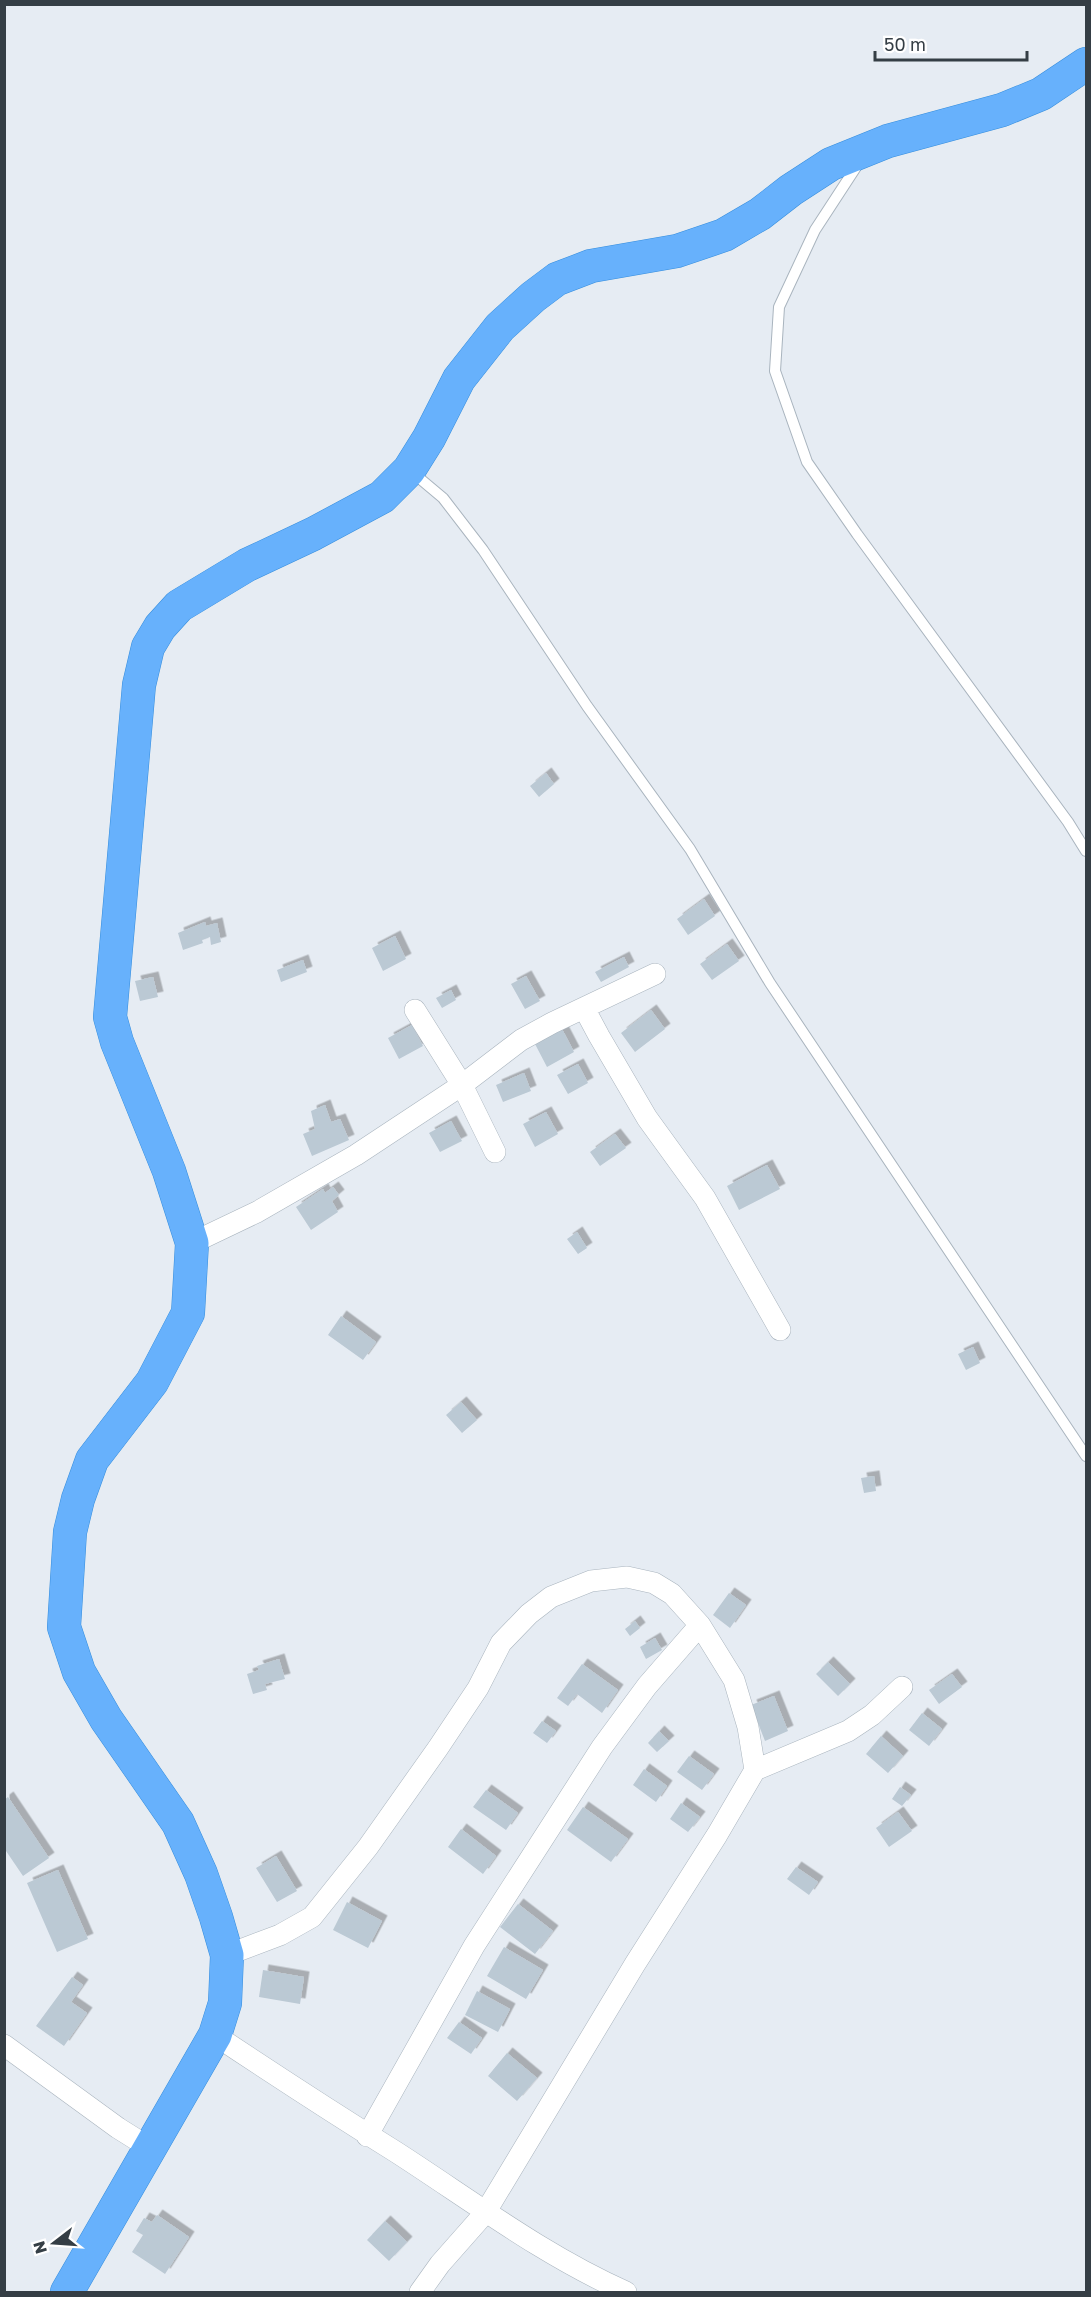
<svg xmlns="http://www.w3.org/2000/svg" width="1091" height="2297" font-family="'Golos Text',sans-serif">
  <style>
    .building { fill: #bbc9d4; filter: url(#shadow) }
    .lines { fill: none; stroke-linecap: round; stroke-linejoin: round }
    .lane-casing { stroke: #a9b4be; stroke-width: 12 }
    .street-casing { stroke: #a9b4be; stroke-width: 22 }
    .highway-casing { stroke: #378edc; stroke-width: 34 }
    .lane { stroke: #fff; stroke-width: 10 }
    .street { stroke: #fff; stroke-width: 21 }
    .highway { stroke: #67b1fc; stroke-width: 33 }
  </style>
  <defs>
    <filter id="shadow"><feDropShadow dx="5.5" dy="-5.5" stdDeviation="0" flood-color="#0004"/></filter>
  </defs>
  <rect width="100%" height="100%" fill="#e6ecf3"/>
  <!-- building -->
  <path class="building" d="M546,773L554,784L539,797L530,786Z
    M704,899L715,916L688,935L677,919Z
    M205,922L206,926L217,923L221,942L211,945L210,937L202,940L203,943L183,950L178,933Z
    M395,936L406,959L383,971L372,948Z
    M727,944L739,961L712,980L700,964Z
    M624,957L629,967L601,982L595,972Z
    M303,960L307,972L281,982L277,970Z
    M526,976L540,1001L525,1009L511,984Z
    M153,977L158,997L140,1001L135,981Z
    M451,990L456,1000L442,1008L436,998Z
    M651,1010L665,1029L635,1052L621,1033Z
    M412,1025L423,1046L399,1059L388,1038Z
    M562,1029L574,1052L547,1067L535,1044Z
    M578,1064L588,1083L568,1094L557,1075Z
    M524,1073L531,1091L503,1102L496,1085Z
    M325,1105L331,1122L340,1119L349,1140L312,1156L303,1134L315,1129L311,1111Z
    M546,1112L558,1134L535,1147L523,1124Z
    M451,1121L462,1141L440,1152L429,1133Z
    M615,1134L626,1148L600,1166L590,1152Z
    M767,1165L780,1189L739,1210L727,1186Z
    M333,1187L339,1195L332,1201L338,1212L311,1230L296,1207L323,1189L325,1193Z
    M577,1232L587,1248L578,1254L567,1239Z
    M341,1316L376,1342L363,1360L328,1335Z
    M973,1347L980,1363L966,1370L958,1354Z
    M461,1402L477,1420L462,1433L446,1415Z
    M874,1476L876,1491L864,1493L861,1478Z
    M729,1593L746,1605L730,1628L713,1615Z
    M635,1621L640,1628L630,1636L625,1629Z
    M655,1638L662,1650L646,1659L640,1647Z
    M279,1659L285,1679L265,1684L267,1690L253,1694L247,1674L259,1670L257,1666Z
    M828,1662L850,1684L838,1696L816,1674Z
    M582,1664L618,1690L602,1713L577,1694L568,1706L557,1698Z
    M952,1674L962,1687L939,1704L929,1690Z
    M774,1696L788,1731L765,1741L751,1705Z
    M922,1713L942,1729L929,1746L909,1730Z
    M542,1721L556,1731L547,1743L533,1733Z
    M659,1731L669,1741L657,1752L648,1743Z
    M881,1736L903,1756L888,1773L866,1754Z
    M689,1756L714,1774L702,1790L677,1772Z
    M644,1769L667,1786L656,1802L633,1785Z
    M900,1787L911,1795L902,1806L892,1799Z
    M486,1790L518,1813L506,1830L473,1807Z
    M8,1797L49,1858L23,1876L4,1848V1800Z
    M681,1803L700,1817L688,1832L670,1819Z
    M583,1807L628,1839L611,1862L567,1830Z
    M898,1812L912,1831L889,1847L876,1828Z
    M461,1829L496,1856L483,1874L448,1847Z
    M276,1856L297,1891L277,1902L256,1868Z
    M796,1867L818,1882L809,1895L787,1879Z
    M58,1870L88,1939L57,1952L27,1883Z
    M347,1902L382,1921L368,1948L333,1930Z
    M518,1904L553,1931L535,1954L500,1927Z
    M504,1947L543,1970L526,1999L487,1976Z
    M263,1970L304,1977L300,2004L259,1997Z
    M72,1977L83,1985L71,2002L87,2013L64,2046L36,2026Z
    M477,1991L510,2009L498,2032L465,2015Z
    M459,2022L482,2038L471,2054L447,2038Z
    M507,2053L537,2078L517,2101L488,2076Z
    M157,2215L189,2237L165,2274L132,2252L143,2235L136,2231L144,2218L152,2222Z
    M385,2221L407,2242L389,2261L367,2240Z"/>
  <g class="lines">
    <!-- lane casing -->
    <g class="lane-casing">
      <path id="lane" d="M860,161L815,230L779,307L775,371L807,462L857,534L1068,822L1086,851
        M412,472L443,498L483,550L587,706L690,849L770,983L1086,1456"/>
    </g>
    <!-- street casing -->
    <g class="street-casing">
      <path id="street" d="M584,1008L599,1036L647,1118L705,1198L780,1330
        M415,1010L462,1085L495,1152
        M192,1243L257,1212L356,1155L462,1085L521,1040L552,1023L655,974
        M755,1770L848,1731L872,1715L902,1687
        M227,1955L280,1935L312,1917L368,1847L438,1748L478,1688L501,1643L529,1614L551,1597L591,1581L627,1577L654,1583L672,1594L700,1625L734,1680L748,1727L755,1770L717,1835L635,1964L485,2213L440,2264L420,2292
        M215,2035C275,2075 335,2114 396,2152C472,2201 543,2255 626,2292
        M4,2045L118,2128L150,2148
        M367,2136L474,1946L602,1747L647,1686L700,1625"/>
    </g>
    <!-- highway casing -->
    <g class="highway-casing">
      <path id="highway" d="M67,2292L215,2035L225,2003L227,1955L216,1917L201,1874L178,1823L106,1719L79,1672L64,1627L70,1532L78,1499L92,1460L152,1382L188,1313L192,1243L169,1171L117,1042L110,1017L139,685L148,647L160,627L179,606L247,565L313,534L382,497L409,470L429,438L459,379L500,327L533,297L557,279L591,266L677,251L724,235L760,214L791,190L831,164L888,141L1002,110L1041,94L1086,64"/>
    </g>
    <!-- lane -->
    <use href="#lane" class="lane"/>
    <!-- street -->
    <use href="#street" class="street"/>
    <!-- highway -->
    <use href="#highway" class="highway"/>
  </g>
  <!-- border -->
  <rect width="1091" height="2297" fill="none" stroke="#353e45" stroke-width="12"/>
  <!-- north arrow -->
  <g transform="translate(54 2243) rotate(253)" stroke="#ffffff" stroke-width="4.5" paint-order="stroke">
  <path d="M0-4.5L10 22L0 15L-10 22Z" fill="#353e45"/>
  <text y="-9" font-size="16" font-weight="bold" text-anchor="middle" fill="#353e45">N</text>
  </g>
  <!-- scale -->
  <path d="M875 51v9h152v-9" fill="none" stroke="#353e45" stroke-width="3"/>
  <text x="884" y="51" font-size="18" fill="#353e45" stroke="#ffffff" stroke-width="4.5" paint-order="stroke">50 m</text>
</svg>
